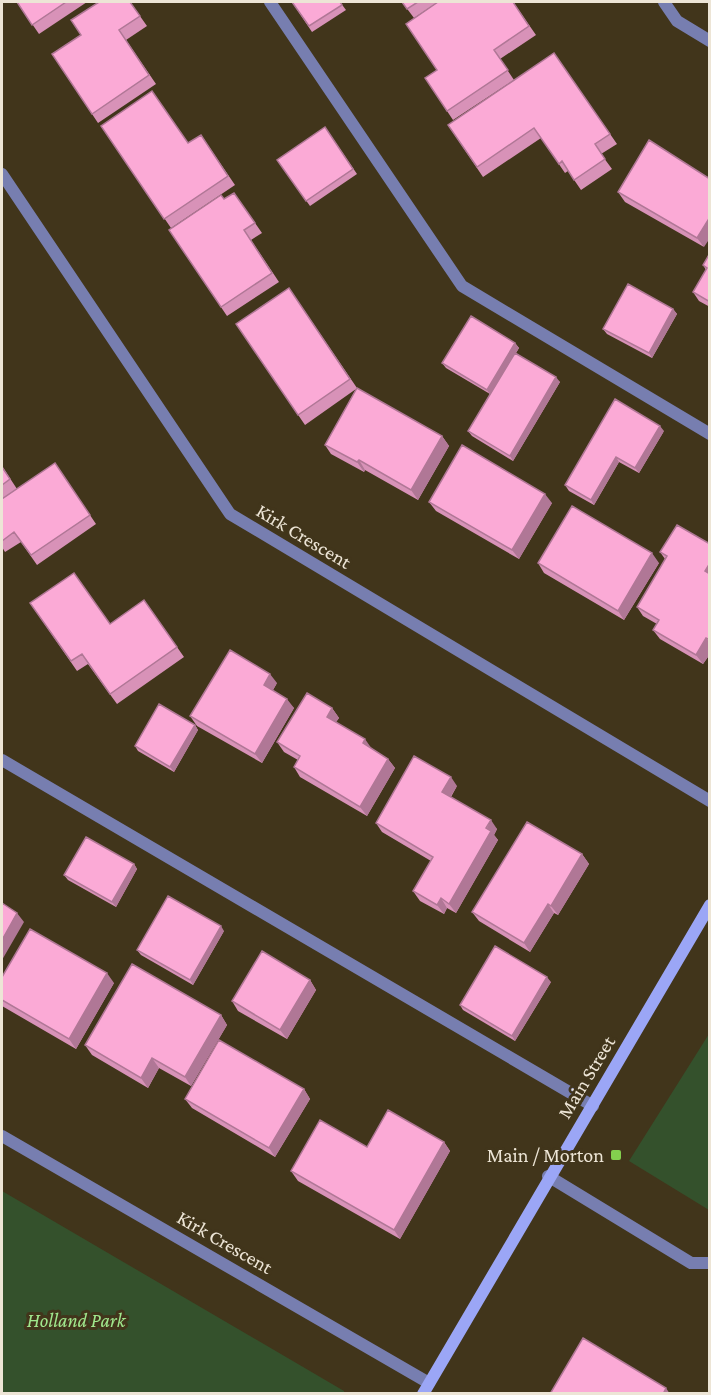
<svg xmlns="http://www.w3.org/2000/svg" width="711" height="1395" font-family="'Crimson Pro',serif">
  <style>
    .green { fill: #34512c }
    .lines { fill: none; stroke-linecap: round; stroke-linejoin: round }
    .lane { stroke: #777eb0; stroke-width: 12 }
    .street { stroke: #777eb0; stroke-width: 12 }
    .secondary { stroke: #9ba6f6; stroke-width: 12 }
    .wall { fill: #d892b8 }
    .shaded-wall { fill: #b07796 }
    .building { fill: #fbaad6; stroke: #b07796; stroke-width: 1.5 }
    .poi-dot { fill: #83d04e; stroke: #41351b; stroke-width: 2 }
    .labels { text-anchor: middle; stroke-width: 6; stroke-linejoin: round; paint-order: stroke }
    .street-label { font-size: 20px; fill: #ede5d6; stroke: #41351b }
    .poi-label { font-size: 20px; fill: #ede5d6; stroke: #41351b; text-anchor: end }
    .park-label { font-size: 20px; font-style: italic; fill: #a0e78d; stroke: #41351b }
  </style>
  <rect width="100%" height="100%" fill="#41351b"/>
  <!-- green -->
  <path class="green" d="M709,1034V1210L629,1161Z
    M2,1191L344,1391V1393H2Z"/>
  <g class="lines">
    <!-- lane -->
    <path class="lane" d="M270,2L462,286L710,434
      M2,760L593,1106"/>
    <!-- street -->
    <path class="street" d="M664,2L677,21L710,41
      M2,174L230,514L710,801
      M2,1136L429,1383
      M548,1176L691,1263H710"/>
    <!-- secondary -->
    <path class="secondary" d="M423,1394L710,905"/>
  </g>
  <!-- wall -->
  <path class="wall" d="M17,2H87L39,34Z
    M130,2L147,26L126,40L156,84L98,123L52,54Z
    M292,2H340L346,10L312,32Z
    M402,2H438L414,18Z
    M513,2L536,35L500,59L514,80L453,120L425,78L437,70Z
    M554,53L617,144L601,154L612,169L581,190L568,171L565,173L541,138L483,177L448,125Z
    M101,126L188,143L201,135L235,185L171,228Z
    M325,127L357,174L310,206L277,160Z
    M649,140L704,247L625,202L618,192Z
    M234,193L262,233L251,240L279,282L227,316L169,230L224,199Z
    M710,253V307L699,301L693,292L706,270L703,265Z
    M289,288L357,388L442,436L449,446L418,500L365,470L364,472L331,454L325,445L356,389L305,425L236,324Z
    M673,309L677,314L652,358L607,334L603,329Z
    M515,343L519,348L516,353L560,382L513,461L472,436L468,431L490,394L446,368L442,363Z
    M664,431L639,473L619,462L594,505L569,491L565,485Z
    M55,463L96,524L37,565L21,542L5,552L2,547V499Z
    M2,466L17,489L2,499Z
    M429,502L552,503L519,559L436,511Z
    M710,544V654L703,664L660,639L653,630L657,624L643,616L637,607L665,559L660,552Z
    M538,563H659L624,620L544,573Z
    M144,600L184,657L117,704L88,664L77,671L30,603L110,624Z
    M277,683L273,690L294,708L262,763L197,726L190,716Z
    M332,708L339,718L336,722L372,749L388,759L395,768L367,816L300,777L294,767L298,760L284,752L277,742Z
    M195,725L198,730L174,772L138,751L135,746Z
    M457,786L451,797L497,829L494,835L498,840L456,913L447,908L444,914L420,901L413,891L431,861L382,832L376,823Z
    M582,854L589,864L558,915L554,913L530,952L479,921L472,912Z
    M134,864L137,869L116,907L68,880L64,875Z
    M224,931L193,985L141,955L137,950Z
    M2,977L114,983L76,1049L2,1006Z
    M310,980L316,990L287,1039L238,1011L232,1001Z
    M551,982L515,1041L463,1010L460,1005Z
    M221,1015L227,1025L191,1086L159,1068L148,1088L92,1055L85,1045Z
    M304,1089L310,1099L275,1157L192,1108L185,1099Z
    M444,1142L450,1151L400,1239L298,1181L291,1171L367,1147Z"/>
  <!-- shaded-wall -->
  <path class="shaded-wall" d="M710,217V238L704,247L697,238Z
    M673,309L677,314L652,358L649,353Z
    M515,343L519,348L490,395L487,390Z
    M556,377L560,382L513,461L510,456Z
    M660,426L664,431L639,473L635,468Z
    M442,436L449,446L418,500L411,490Z
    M616,457L619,462L594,505L591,500Z
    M359,460L365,470L364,472L357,462Z
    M545,494L552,503L519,559L512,550Z
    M652,553L659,563L624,620L618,611Z
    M710,563V578L705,571Z
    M706,638L710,643V654L703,664L696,655Z
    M270,674L277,683L270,695L264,685Z
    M287,699L294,708L262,763L255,754Z
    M332,708L339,718L333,726L327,717Z
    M195,725L198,730L174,772L170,767Z
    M365,739L372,749L363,743Z
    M388,759L395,768L367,816L360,807Z
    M451,777L457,786L448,801L442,792Z
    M491,820L497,829L494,835L498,840L456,913L449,904Z
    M582,854L589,864L558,915L551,906Z
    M134,864L137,869L116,907L112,902Z
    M441,898L447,908L444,914L437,905Z
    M548,904L554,913L530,952L524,943Z
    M17,913L24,922L2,960V940Z
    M221,926L224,931L193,985L190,980Z
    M107,973L114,983L76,1049L69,1039Z
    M547,977L551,982L515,1041L512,1036Z
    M310,980L316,990L287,1039L280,1030Z
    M221,1015L227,1025L191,1086L185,1077Z
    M152,1058L159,1068L148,1088L141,1078Z
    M304,1089L310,1099L275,1157L269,1148Z
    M444,1142L450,1151L400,1239L394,1230Z
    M666,1388L670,1394H663Z"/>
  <!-- building -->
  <path class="building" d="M17,2H66L32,25Z
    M99,2H130L140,16L119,30L149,75L92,114L52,54L81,35L71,20Z
    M292,2H340L342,5L309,26Z
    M402,2H418L407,9Z
    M438,2H513L529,26L494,50L508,70L447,111L425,78L437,70L406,24Z
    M554,53L610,134L595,144L605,159L574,180L562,161L559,164L534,128L477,167L448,125Z
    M152,91L188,143L201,135L228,176L164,219L101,126Z
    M325,127L353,169L306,201L277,160Z
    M649,140L710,179V217L697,238L618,192Z
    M234,193L255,223L244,230L272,273L221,307L169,230L221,195L224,199Z
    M710,253V302L693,292L707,268L703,265Z
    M628,284L673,309L649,353L603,329Z
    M289,288L350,379L298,415L236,324Z
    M471,316L515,343L487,390L442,363Z
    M515,353L556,377L510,456L468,431Z
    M357,388L442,436L411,490L359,460L357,462L325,445Z
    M615,399L660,426L635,468L616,457L591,500L565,485Z
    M462,445L545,494L512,550L429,502Z
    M55,463L90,515L31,555L14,532L2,541V499Z
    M2,467L10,479L2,485Z
    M572,506L652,553L618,611L538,563Z
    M677,525L710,544V563L705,571L710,574V640L706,638L696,655L653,630L659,620L637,607L667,556L660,552Z
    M74,573L110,624L144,600L177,647L110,694L82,654L71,661L30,603Z
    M230,650L270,674L264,685L287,699L255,754L190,716Z
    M307,693L332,708L327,717L365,739L363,743L388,759L360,807L294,767L300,756L277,742Z
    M159,704L195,725L170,767L135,746Z
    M414,756L451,777L442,792L491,820L486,828L491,831L449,904L441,898L437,905L413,891L433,857L376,823Z
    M527,822L582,854L551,906L548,904L524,943L472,912Z
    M86,837L134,864L112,902L64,875Z
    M168,896L221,926L190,980L137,950Z
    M2,903L17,913L2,940Z
    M30,929L107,973L69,1039L2,1000V977Z
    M495,946L547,977L512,1036L460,1005Z
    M262,951L310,980L280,1030L232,1001Z
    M132,964L221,1015L185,1077L152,1058L141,1078L85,1045Z
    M219,1040L304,1089L269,1148L185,1099Z
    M388,1110L444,1142L394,1230L291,1171L320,1120L367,1147Z
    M583,1338L666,1388L663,1394H550Z"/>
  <!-- markers -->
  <rect class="poi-dot" x="610" y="1149" width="12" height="12" rx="3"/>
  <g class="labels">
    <!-- street labels -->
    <g class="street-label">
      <text transform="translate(304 536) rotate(31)" y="7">Kirk Crescent</text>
      <text transform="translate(586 1077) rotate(-59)" y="7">Main Street</text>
      <text transform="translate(225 1242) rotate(30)" y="7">Kirk Crescent</text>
    </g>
    <!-- poi labels -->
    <g class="poi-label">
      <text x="604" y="1162">Main / Morton</text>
    </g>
    <!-- park labels -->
    <g class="park-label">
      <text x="76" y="1327">Holland Park</text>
    </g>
  </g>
  <!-- border -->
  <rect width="711" height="1395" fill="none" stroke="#ede5d6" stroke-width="6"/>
</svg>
